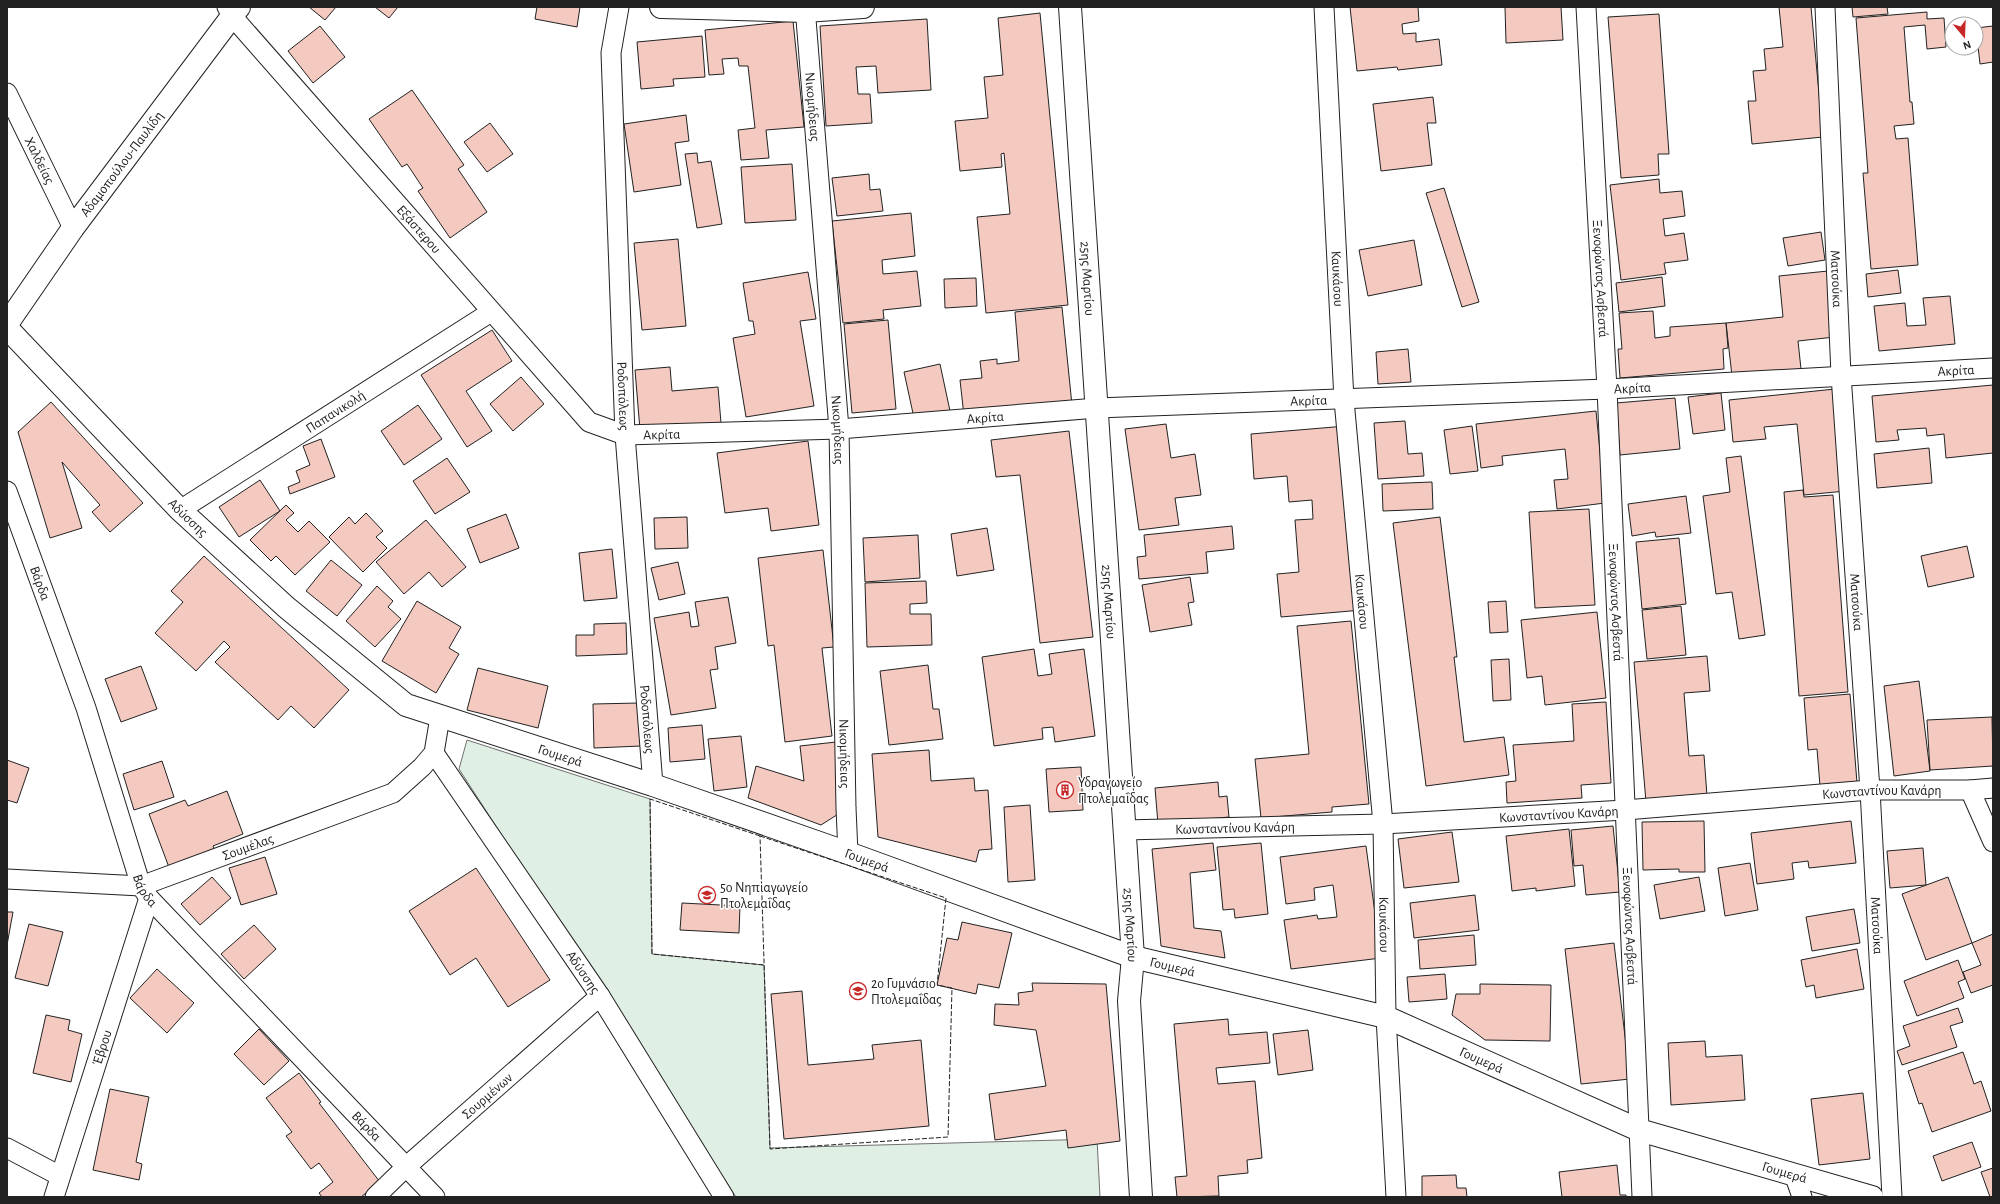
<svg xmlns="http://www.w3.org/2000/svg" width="2000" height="1204" font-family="'Alegreya Sans',sans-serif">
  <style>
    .green { fill: #e0efe3; stroke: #6f6f6f }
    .building { fill: #f3c9c0; stroke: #222 }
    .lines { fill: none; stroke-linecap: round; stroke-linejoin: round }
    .minor-casing { stroke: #222; stroke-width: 21 }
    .tertiary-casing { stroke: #222; stroke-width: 24 }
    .secondary-casing { stroke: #222; stroke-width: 24 }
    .minor { stroke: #fff; stroke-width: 19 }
    .tertiary { stroke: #fff; stroke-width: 22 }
    .secondary { stroke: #fff; stroke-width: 22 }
    .fence { stroke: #222; stroke-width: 1; stroke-dasharray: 5 2; stroke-linecap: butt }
    .labels { text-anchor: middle; stroke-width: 3; stroke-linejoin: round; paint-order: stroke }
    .street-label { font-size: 14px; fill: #222; stroke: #fff }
    .poi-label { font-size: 14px; fill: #222; stroke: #fff; text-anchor: start }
  </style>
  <rect width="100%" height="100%" fill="#fff"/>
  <!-- green -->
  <path class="green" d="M467,740L650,799L652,954L764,965L770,1148L1097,1139L1100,1197H736L459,769Z"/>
  <!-- building -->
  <path class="building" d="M309,7H336L325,20Z
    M375,7H398L389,18Z
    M537,7H580L577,27L535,19Z
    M1350,7H1418L1419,21L1402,24L1403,34L1416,33V42L1439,39L1442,65L1398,70L1397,67L1357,71Z
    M1505,7H1561L1563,40L1506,43Z
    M1779,7H1811L1823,137L1752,144L1748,101H1756L1753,71L1766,70L1764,49L1783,47Z
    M1852,7H1887L1888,14L1853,17Z
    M1927,12V19L1944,18L1946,47L1927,49L1925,25L1904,27L1910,102H1912L1914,124L1894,126L1896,139L1908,138L1918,265L1871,269L1863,173H1868L1856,18Z
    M1040,13L1068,305L986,313L977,217L1010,214L1004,153L1001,154L1002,167L960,171L955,121L988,118L984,77L1003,75L998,18Z
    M1659,14L1669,154H1658L1659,175L1621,178L1608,17Z
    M927,19L931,90L878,93L876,66L856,67L858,94H870L872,123L826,126L820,26Z
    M793,21L804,127L766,130L769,158L741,160L738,130L755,128L748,66H739L738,58L722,59L724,74L709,75L705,30Z
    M320,26L345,57L313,83L288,51Z
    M1993,26V62L1980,64L1976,28Z
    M702,36L705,77L673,79L674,86L641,89L637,42Z
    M412,90L464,165L458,169L487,212L450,238L418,191L423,188L407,164L402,167L369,119Z
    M1433,97L1436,123H1427L1432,165L1381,171L1373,104Z
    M686,115L689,141L675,143L681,185L634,192L624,124Z
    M490,123L513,154L487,172L464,142Z
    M697,153L698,163L711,161L722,224L697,228L685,154Z
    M792,164L796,220L745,223L741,167Z
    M869,174L870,190L880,189L883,211L837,216L832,178Z
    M1659,179L1660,193L1682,191L1685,216L1663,219L1665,236L1684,233L1688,260L1664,263L1666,274L1621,280L1610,185Z
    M1444,188L1479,302L1462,307L1426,193Z
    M911,213L915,256L882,260L883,274L917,271L921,306L883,310L884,319L843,323L832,221Z
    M1821,232L1825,260L1788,266L1783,238Z
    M678,239L686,326L642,330L634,243Z
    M1414,240L1422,285L1368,296L1359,250Z
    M1898,270L1901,293L1868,297L1866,274Z
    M1828,271L1835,337L1798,341L1801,369L1732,376L1726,323L1783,317L1779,276Z
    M808,272L816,319L800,321L814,406L746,417L733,338L755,334L753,321H749L743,283Z
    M1662,277L1665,306L1619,312L1616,283Z
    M976,278L977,306L945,308L944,279Z
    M1950,296L1955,344L1879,351L1874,306L1905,303L1907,326L1926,325L1923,298Z
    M1062,307L1072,405L964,416L960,380L982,378L980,361L997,359V364L1019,361L1015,312Z
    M1653,311L1655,338L1670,336V327L1726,323L1728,348L1723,349L1724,369L1620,378L1618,349H1622L1619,313Z
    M888,320L896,409L852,413L844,324Z
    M492,330L512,361L466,391L492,431L467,447L421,375Z
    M1408,349L1411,382L1378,384L1376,352Z
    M940,364L950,411L914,418L904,372Z
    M670,367L672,391L718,387L721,423L640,430L635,370Z
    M521,377L544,404L513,431L490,404Z
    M1993,385V453L1946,458L1944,434L1927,436L1926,428L1897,430L1899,440L1876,442L1872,396Z
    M1835,389L1846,491L1804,495L1797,424L1764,427L1766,439L1733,442L1729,400Z
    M1721,393L1725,430L1693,434L1688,397Z
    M1675,398L1680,449L1620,455L1616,403Z
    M51,402L143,503L110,532L92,512L100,505L62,462L82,528L50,538L18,432Z
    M418,405L442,439L404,465L381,431Z
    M1596,411L1605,503L1557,509L1554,480L1568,479L1565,449L1502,456L1503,465L1481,468L1476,424Z
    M1405,421L1408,454L1422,453L1424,476L1378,479L1374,423Z
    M1166,424L1171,458L1195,454L1201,495L1175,498L1179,525L1139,530L1125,429Z
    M1346,426L1362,610L1281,617L1277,574L1299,572L1295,520L1313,519L1312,500L1289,502L1287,476L1254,479L1251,434Z
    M1472,426L1478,471L1450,474L1444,430Z
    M1069,431L1093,637L1040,643L1020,475L996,477L991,440Z
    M321,439L335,477L290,494L288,487L300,482L296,471L310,465L303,446Z
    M808,441L819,525L771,531L768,508L725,513L717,453Z
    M1929,448L1932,483L1877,488L1874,454Z
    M1741,456L1765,635L1739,639L1732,592L1716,594L1703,496L1730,492L1726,458Z
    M447,458L470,492L435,514L413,481Z
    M260,480L280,511L239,537L219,507Z
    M1432,482L1433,509L1383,511L1382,484Z
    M1803,490L1804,497L1833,495L1848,692L1799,696L1784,492Z
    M1686,496L1691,533L1656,537L1655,532L1632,536L1628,504Z
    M286,505L294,513L286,520L298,532L309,521L330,542L295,575L276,556L271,561L250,540Z
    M1589,509L1595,605L1535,608L1529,512Z
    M366,513L383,531L376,537L387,548L363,572L329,537L349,517L355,524Z
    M506,514L519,548L480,563L467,529Z
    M687,517L688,548L655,549L654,518Z
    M1440,517L1457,657H1454L1464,742L1504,737L1509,775L1426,786L1393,523Z
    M426,520L466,567L442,587L429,572L404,594L376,562Z
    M1232,526L1234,549L1206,552L1208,573L1139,579L1137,557L1146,556L1144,535Z
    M987,528L994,570L957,576L951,534Z
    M918,535L920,578L865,582L863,538Z
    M1679,538L1686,604L1642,609L1636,542Z
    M1967,546L1974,577L1928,587L1921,556Z
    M612,549L617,598L584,601L579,553Z
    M823,550L834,647L822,648L832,736L785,742L774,645L768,646L758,558Z
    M204,556L349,690L314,728L291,706L278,720L215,662L230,647L224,641L196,671L155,633L183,602L171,591Z
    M331,560L362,585L337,616L306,591Z
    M678,562L685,594L659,600L651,568Z
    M1190,577L1194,602L1188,603L1192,625L1150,632L1142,585Z
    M926,581L927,603L910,604V614H931L932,645L867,647L865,583Z
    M377,586L393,601L388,607L401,619L375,647L346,621Z
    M728,597L736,643L715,647L718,669L710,670L716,708L671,715L654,618L689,612L691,627L699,626L695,602Z
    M417,601L461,627L449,648L459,654L436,693L382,661Z
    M1506,601L1508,632L1490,633L1488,602Z
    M1681,606L1686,655L1647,659L1642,610Z
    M1597,612L1606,698L1545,705L1542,676L1527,678L1521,620Z
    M1351,621L1369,804L1332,807V812L1261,818L1255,759L1309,754L1297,626Z
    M626,623L627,654L576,656V635H594V624Z
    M1034,649L1038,676L1052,674L1049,654L1084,649L1095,736L1055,742L1053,727L1042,728L1043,739L994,746L982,657Z
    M1707,656L1710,691L1684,693L1689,756L1704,755L1707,796L1646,802L1634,662Z
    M1509,659L1511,700L1493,701L1491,660Z
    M928,665L933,709H939L943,739L889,745L880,671Z
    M141,666L157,709L121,722L105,679Z
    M478,668L548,686L538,728L467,710Z
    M1919,681L1930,771L1894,776L1884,686Z
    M1850,694L1857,783L1820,786L1817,749L1808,750L1804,698Z
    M1606,702L1611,783L1581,785L1582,798L1507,803L1506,782L1516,781L1513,745L1574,741L1572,704Z
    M639,703L641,746L594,748L593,704Z
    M1992,717L1993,766L1930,770L1927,720Z
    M702,725L705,759L670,762L668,728Z
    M741,736L747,787L714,791L708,739Z
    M836,742L843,811L821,825L748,798L756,766L804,781L800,746Z
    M929,750L931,781L974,778L975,791L988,790L992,849L979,850L976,862L878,837L872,754Z
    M7,760L29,768L17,803L7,800Z
    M162,761L174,797L134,810L123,774Z
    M1081,767L1083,810L1049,812L1046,769Z
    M1218,782L1219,797L1227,796L1229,817L1158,824L1155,788Z
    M227,791L243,834L213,846L216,853L170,870L149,814L185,800L188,806Z
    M1030,805L1035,880L1008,882L1004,807Z
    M1704,821L1705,872H1679V869L1643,870L1642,822Z
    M1851,821L1856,863L1809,868L1808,861L1792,863L1794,879L1757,884L1751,833Z
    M1613,826L1620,892L1586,895L1583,865L1574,866L1571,830Z
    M1569,829L1575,886L1536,891V888L1512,891L1506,836Z
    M1452,832L1459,882L1404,888L1398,839Z
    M1213,843L1216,870L1190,873L1194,928L1221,931L1225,958L1161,946L1152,849Z
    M1261,843L1268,914L1235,918L1234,909L1223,910L1217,847Z
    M1366,846L1381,958L1291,969L1284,920L1317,915L1318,919L1337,917L1333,885L1314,888L1315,900L1286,904L1280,857Z
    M1923,848L1926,885L1890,888L1887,851Z
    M265,857L277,894L241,905L229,868Z
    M1750,863L1758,910L1725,916L1718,868Z
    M476,868L550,980L508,1007L476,958L450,975L409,911Z
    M212,877L231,898L200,925L181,904Z
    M1699,877L1705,911L1660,919L1654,885Z
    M1948,877L1972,943L1926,960L1902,894Z
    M1475,895L1479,930L1414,938L1410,903Z
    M682,903L740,906L739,933L680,930Z
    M1854,909L1860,943L1812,951L1806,917Z
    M7,912H13L7,945Z
    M962,922L1012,933L999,988L978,984L976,994L937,985L947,938L958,940Z
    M29,924L63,932L48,986L15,978Z
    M254,925L276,949L244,979L221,954Z
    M1993,934V985L1971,993L1963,972L1981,965L1972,943Z
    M1474,935L1476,965L1420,969L1418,940Z
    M1614,943L1630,1079L1581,1084L1565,949Z
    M1857,949L1864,989L1816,998L1814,985L1806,987L1801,960Z
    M1958,960L1965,979L1958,982L1964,998L1917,1016L1904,981Z
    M157,969L194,1003L167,1033L130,998Z
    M1445,974L1447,999L1409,1002L1407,977Z
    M1032,983L1106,984L1120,1141L1068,1148L1066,1130L995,1140L989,1094L1046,1086L1036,1030L994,1025L995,1004L1019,1005L1018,993L1033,991Z
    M1480,984L1551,985L1550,1041L1485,1040L1452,1015L1456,994H1480Z
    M802,991L808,1065L874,1059L872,1045L921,1040L929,1126L784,1139L771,994Z
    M1958,1008L1963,1022L1950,1026L1957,1047L1902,1065L1897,1051L1910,1046L1903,1026Z
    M46,1015L70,1020L68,1030L82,1034L71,1082L33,1073Z
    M1228,1019L1229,1035L1267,1032L1270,1063L1216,1068L1218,1084L1255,1081L1262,1158L1247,1160L1248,1173L1218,1176L1219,1196L1177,1197L1175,1177L1187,1176L1174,1024Z
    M259,1029L289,1061L264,1085L234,1054Z
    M1308,1030L1313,1070L1278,1075L1273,1034Z
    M1705,1041L1706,1057L1742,1055L1745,1100L1671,1105L1668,1043Z
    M1963,1052L1974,1084L1981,1081L1991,1111L1932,1132L1922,1103L1919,1104L1908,1071Z
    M299,1073L321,1102L319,1103L380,1182L361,1197H322L319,1193L333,1182L319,1163L311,1169L286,1136L292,1132L266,1098Z
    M110,1089L149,1097L136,1162L142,1164L139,1180L93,1170Z
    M1863,1093L1870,1159L1819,1165L1811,1099Z
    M1972,1142L1981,1167L1942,1181L1933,1156Z
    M1617,1165L1620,1195H1626V1197H1562L1559,1172Z
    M1993,1168V1197H1990L1981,1172Z
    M1456,1175L1457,1188H1466L1467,1197H1422V1176Z"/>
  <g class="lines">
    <!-- minor casing -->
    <g class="minor-casing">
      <g id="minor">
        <path id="s1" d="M227,7L232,16L589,422L625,435L839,429L1097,408L1607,389L1993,368"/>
        <path id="s2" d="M619,7L611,53L625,435L653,785"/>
        <path id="s3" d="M805,7L839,429L846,808L848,853"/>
        <path id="s4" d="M1324,7L1344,400L1383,824L1386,1017L1396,1197"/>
        <path id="s5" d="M1586,7L1607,389L1642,1197"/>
        <path id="s6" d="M1825,7L1841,375L1870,790L1892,1197"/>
        <path id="s7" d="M7,93L73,228"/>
        <path id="s8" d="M7,491L86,708L141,886L149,898L435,1197"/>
        <path id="s9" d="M180,510L491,312"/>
        <path id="s10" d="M434,753L600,996L724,1197"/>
        <path d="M1970,790L1993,842"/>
        <path id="s11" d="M1124,830L1383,824L1625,810L1870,790H1970L1993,788"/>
        <path id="s12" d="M7,879L141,886L393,793L422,767L434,753L440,717"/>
        <path d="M7,1148L60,1176"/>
        <path d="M1794,1174L1802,1197"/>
        <path id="s13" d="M54,1197L149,898"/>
        <path id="s14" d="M375,1197L407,1166L600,996"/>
      </g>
    </g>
    <!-- tertiary casing -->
    <g class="tertiary-casing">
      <g id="tertiary">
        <path d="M661,7L805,11L863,7"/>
        <path id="s15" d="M7,324L73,228L239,7"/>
        <path id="s16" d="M7,328L180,510L286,607L406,705L653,785L848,853L1133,957L1386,1017L1639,1130L1872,1197"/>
      </g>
    </g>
    <!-- secondary casing -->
    <g class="secondary-casing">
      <g id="secondary">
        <path id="s17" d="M1070,7L1133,957L1129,1001L1141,1197"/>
      </g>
    </g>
    <!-- minor -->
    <use href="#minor" class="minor"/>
    <!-- tertiary -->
    <use href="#tertiary" class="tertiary"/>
    <!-- secondary -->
    <use href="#secondary" class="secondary"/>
    <!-- fence -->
    <path class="fence" d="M760,836L946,898L937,985L952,988L948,1137L770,1149Z
      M760,836L650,799L652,954L764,965"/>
  </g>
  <!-- icons -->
  <defs>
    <g id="building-ring" transform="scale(0.9)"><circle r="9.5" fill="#fff" stroke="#c62828" stroke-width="1.5"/><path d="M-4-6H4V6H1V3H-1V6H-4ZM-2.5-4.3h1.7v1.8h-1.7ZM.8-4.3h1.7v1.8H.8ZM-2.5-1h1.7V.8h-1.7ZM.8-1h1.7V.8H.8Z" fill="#c62828"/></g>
    <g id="school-ring" transform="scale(0.9)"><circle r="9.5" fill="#fff" stroke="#c62828" stroke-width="1.5"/><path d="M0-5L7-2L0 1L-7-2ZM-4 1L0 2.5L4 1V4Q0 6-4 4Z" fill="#c62828"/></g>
  </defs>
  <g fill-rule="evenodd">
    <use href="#building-ring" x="1065" y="790"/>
    <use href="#school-ring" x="707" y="895"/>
    <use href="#school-ring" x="858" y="991"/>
  </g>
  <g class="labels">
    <!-- street labels -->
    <g class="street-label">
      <text dy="5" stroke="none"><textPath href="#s3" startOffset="100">Νικομήδειας</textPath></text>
      <text dy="5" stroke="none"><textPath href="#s7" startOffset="75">Χαλδείας</textPath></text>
      <text dy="5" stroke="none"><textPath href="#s15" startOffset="197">Αδαμοπούλου-Παυλίδη</textPath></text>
      <text dy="5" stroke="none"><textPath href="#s1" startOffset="294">Εξάστερου</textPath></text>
      <text dy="5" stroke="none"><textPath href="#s5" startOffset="272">Ξενοφώντος Ασβεστά</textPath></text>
      <text dy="5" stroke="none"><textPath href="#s17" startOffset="272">25ης Μαρτίου</textPath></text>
      <text dy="5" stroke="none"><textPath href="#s4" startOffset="272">Καυκάσου</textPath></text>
      <text dy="5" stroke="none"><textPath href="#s6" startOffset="272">Ματσούκα</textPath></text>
      <text dy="5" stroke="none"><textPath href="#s1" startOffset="1922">Ακρίτα</textPath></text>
      <text dy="5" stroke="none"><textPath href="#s1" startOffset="1598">Ακρίτα</textPath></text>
      <text dy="5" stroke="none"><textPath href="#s2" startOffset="390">Ροδοπόλεως</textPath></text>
      <text dy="5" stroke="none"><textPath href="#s1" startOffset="1274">Ακρίτα</textPath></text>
      <text dy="5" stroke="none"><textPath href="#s9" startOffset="184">Παπανικολή</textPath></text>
      <text dy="5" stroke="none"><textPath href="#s1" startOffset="950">Ακρίτα</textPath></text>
      <text dy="5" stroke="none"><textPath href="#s3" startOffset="424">Νικομήδειας</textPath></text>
      <text dy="5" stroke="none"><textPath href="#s1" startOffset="626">Ακρίτα</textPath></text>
      <text dy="5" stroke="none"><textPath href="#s16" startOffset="262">Αδύσσης</textPath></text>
      <text dy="5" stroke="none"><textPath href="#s8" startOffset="98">Βάρδα</textPath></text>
      <text dy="5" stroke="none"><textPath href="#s17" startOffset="596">25ης Μαρτίου</textPath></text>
      <text dy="5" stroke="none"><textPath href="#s4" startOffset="596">Καυκάσου</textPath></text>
      <text dy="5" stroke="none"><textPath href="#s5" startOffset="596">Ξενοφώντος Ασβεστά</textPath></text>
      <text dy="5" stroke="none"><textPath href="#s6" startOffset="596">Ματσούκα</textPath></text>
      <text dy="5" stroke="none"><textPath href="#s2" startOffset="714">Ροδοπόλεως</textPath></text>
      <text dy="5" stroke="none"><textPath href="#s3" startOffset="748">Νικομήδειας</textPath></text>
      <text dy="5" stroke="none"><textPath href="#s16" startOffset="712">Γουμερά</textPath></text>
      <text dy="5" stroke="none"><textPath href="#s11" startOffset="759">Κωνσταντίνου Κανάρη</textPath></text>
      <text dy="5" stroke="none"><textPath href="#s11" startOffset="435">Κωνσταντίνου Κανάρη</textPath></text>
      <text dy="5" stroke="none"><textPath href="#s11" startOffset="111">Κωνσταντίνου Κανάρη</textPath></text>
      <text dy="5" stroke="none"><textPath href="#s12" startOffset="248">Σουμέλας</textPath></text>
      <text dy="5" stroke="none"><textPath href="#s16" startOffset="1036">Γουμερά</textPath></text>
      <text dy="5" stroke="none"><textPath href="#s8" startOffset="423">Βάρδα</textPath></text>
      <text dy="5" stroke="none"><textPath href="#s17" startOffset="920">25ης Μαρτίου</textPath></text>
      <text dy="5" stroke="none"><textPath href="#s4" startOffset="920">Καυκάσου</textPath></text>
      <text dy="5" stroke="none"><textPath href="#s6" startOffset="920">Ματσούκα</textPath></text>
      <text dy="5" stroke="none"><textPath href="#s5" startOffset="920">Ξενοφώντος Ασβεστά</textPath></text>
      <text dy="5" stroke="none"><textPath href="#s16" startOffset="1360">Γουμερά</textPath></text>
      <text dy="5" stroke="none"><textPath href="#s10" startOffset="265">Αδύσσης</textPath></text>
      <text dy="5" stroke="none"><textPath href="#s13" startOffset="157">Έβρου</textPath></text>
      <text dy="5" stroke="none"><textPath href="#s16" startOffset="1684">Γουμερά</textPath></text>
      <text dy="5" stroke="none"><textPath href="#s14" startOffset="151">Σουρμένων</textPath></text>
      <text dy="5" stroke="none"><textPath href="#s8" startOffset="747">Βάρδα</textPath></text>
      <text dy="5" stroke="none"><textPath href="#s16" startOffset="2008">Γουμερά</textPath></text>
    </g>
    <!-- poi labels -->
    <g class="poi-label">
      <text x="1078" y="787">Υδραγωγείο<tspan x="1078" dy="16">Πτολεμαΐδας</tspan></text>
      <text x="720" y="892">5ο Νηπιαγωγείο<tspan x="720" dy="16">Πτολεμαΐδας</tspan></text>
      <text x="871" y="988">2ο Γυμνάσιο<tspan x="871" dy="16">Πτολεμαΐδας</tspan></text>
    </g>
  </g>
  <!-- border -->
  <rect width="2000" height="1204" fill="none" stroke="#222222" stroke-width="16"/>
  <!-- north arrow -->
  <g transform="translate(1964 36) rotate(161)"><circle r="19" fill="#ffffff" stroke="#a7a7a7"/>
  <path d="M0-3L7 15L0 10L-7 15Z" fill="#c62828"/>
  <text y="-6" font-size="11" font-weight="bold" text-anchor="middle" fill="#222222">N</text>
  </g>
</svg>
